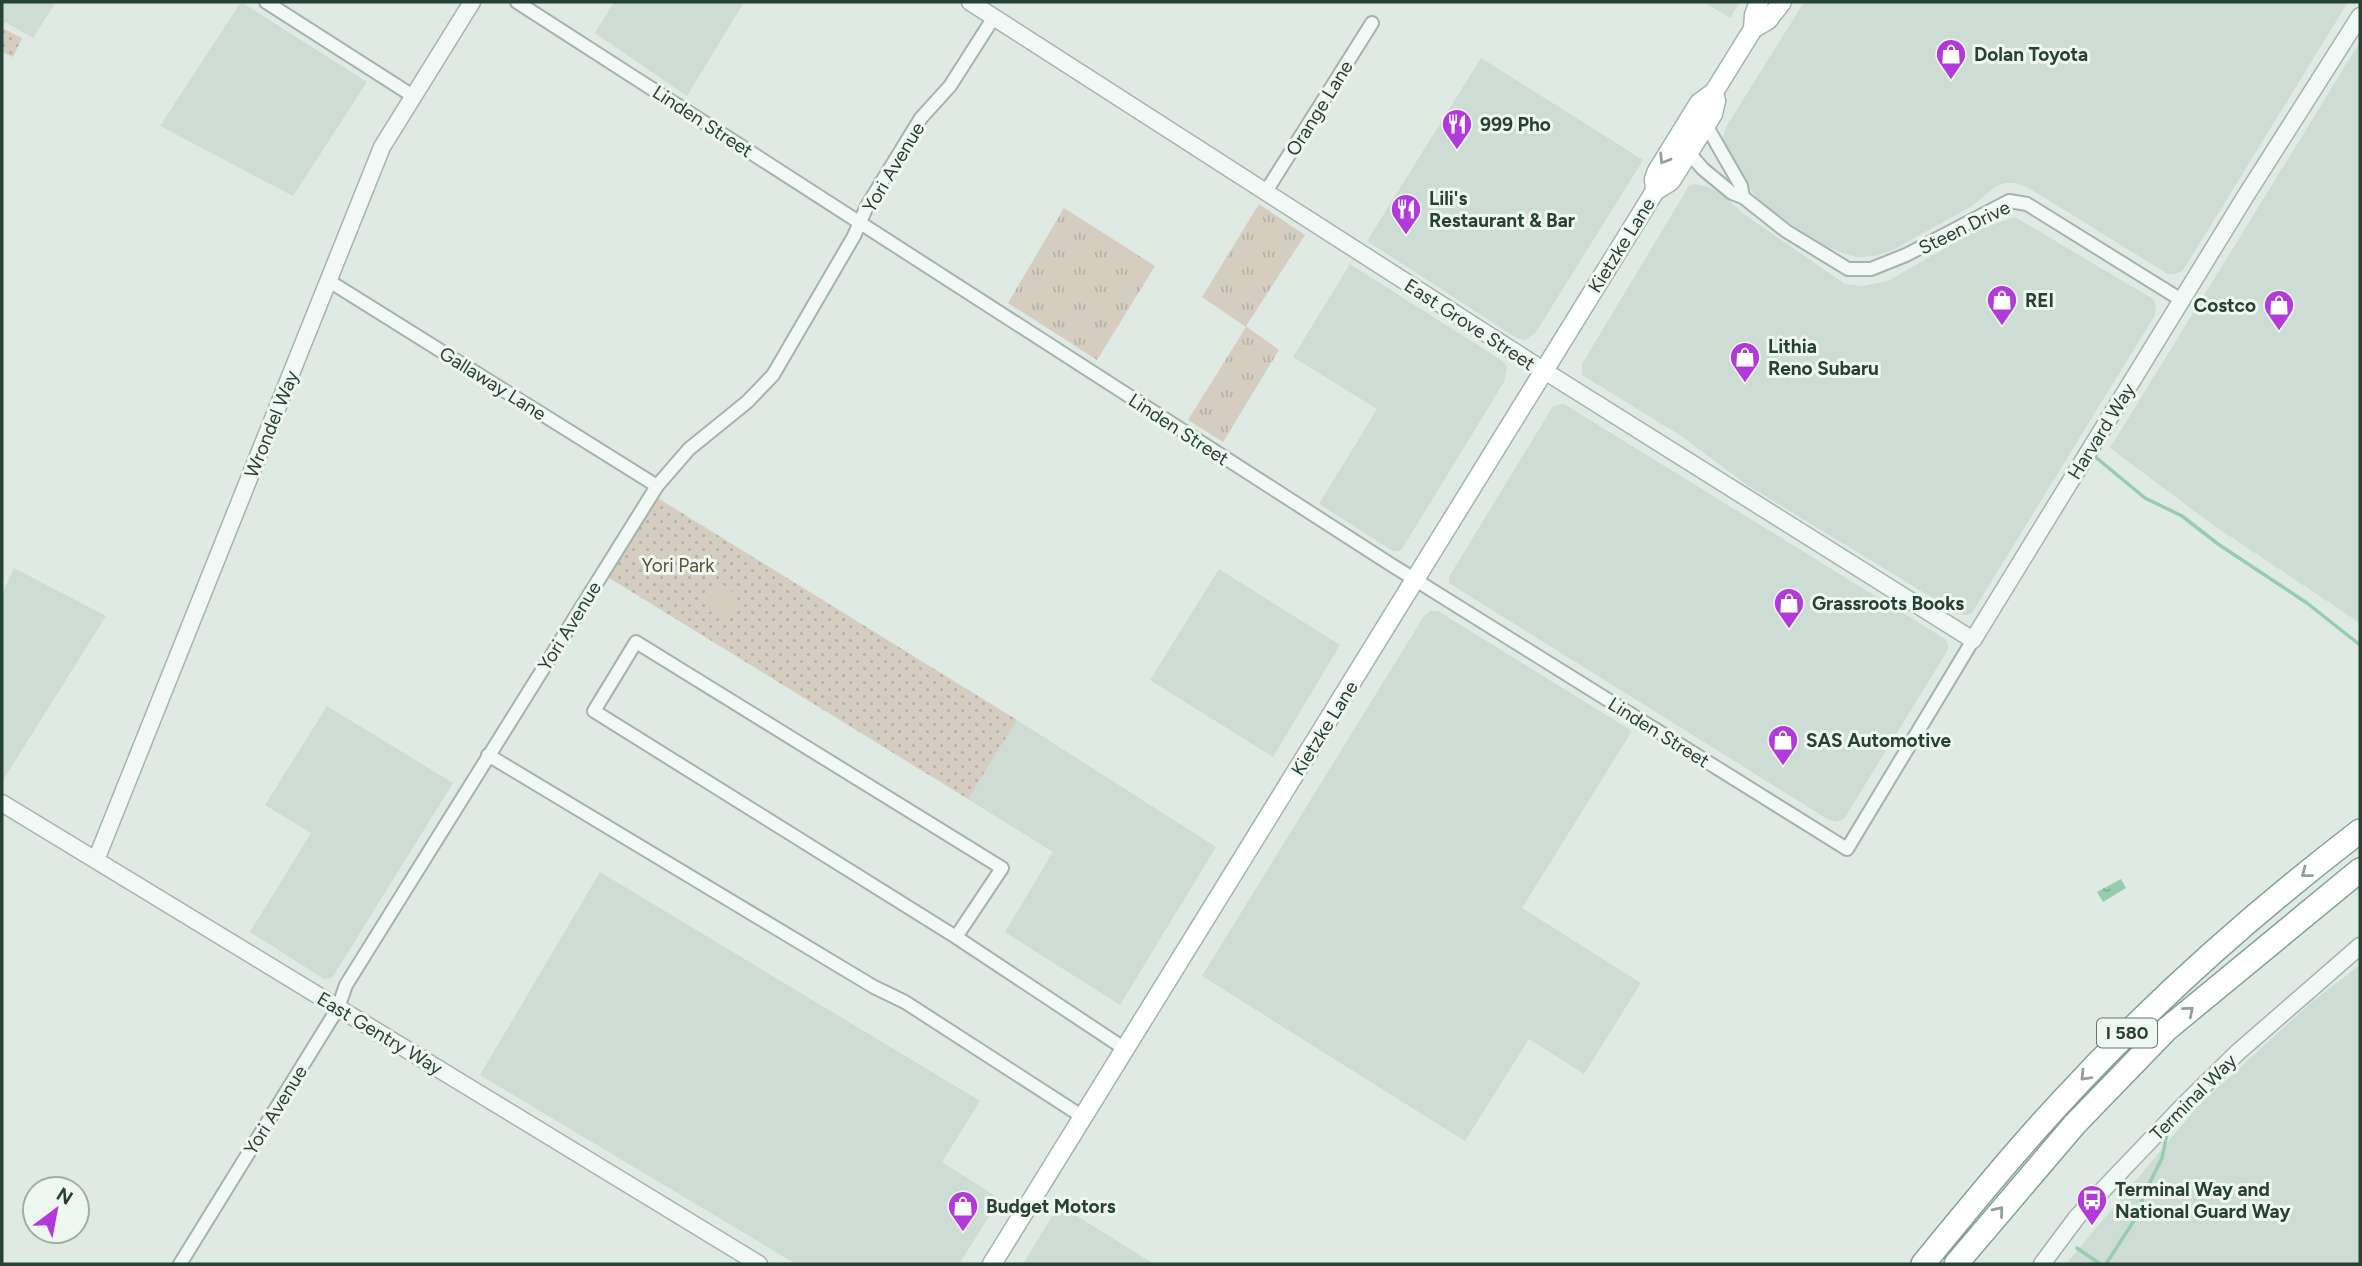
<svg xmlns="http://www.w3.org/2000/svg" width="2362" height="1266" font-family="Figtree,sans-serif">
  <style>
    .built { fill: #cddcd4 }
    .grass { fill: url(#grass-tufts) }
    .park { fill: url(#park-dots) }
    .garden { fill: #d4cdc0 }
    .water { fill: url(#water-ripples) }
    .lines { fill: none; stroke-linecap: round; stroke-linejoin: round }
    .stream { stroke: #97cdae; stroke-width: 3.5 }
    .minor-casing { stroke: #a4b4ad; stroke-width: 16 }
    .tertiary-casing { stroke: #a4b4ad; stroke-width: 19 }
    .secondary-casing { stroke: #a4b4ad; stroke-width: 21 }
    .motorway-casing { stroke: #85a294; stroke-width: 26 }
    .minor { stroke: #f2f8f5; stroke-width: 12 }
    .tertiary { stroke: #f2f8f5; stroke-width: 16 }
    .secondary { stroke: #fff; stroke-width: 18 }
    .motorway { stroke: #fff; stroke-width: 23 }
    .oneway { stroke: #92a09a }
    .labels { text-anchor: middle; stroke-width: 6; stroke-linejoin: round; paint-order: stroke }
    .shield { fill: #eff7f3; stroke: #62786f; stroke-width: 2 }
    .shield-label { font-size: 18px; font-weight: bold; fill: #264236 }
    .poi-label { font-size: 19px; font-weight: bold; fill: #264236; stroke: #eff7f3; text-anchor: start }
    .street-label { font-size: 19px; fill: #264236; stroke: #eff7f3 }
    .park-label { font-size: 19px; fill: #5f5333; stroke: #eff7f3 }
  </style>
  <defs>
    <pattern id="grass-tufts" width="24" height="20" patternUnits="userSpaceOnUse" patternTransform="scale(1.75)"><rect width="24" height="20" fill="#d4cdc0"/><path d="M3 7l-1-3M5 7V3M7 7l1-3M15 17l-1-3M17 17v-4M19 17l1-3" fill="none" stroke="#b6b1a6"/></pattern>
    <pattern id="park-dots" width="8" height="8" patternUnits="userSpaceOnUse" patternTransform="scale(1.75)"><rect width="8" height="8" fill="#d4cdc0"/><path d="M2 2h.1M6 6h.1" fill="none" stroke="#b6b1a6" stroke-width="1.8" stroke-linecap="round"/></pattern>
    <pattern id="water-ripples" width="26" height="14" patternUnits="userSpaceOnUse" patternTransform="scale(1.75)"><rect width="26" height="14" fill="#97cdae"/><path d="M2 4q2-2 4 0t4 0M15 11q2-2 4 0t4 0" fill="none" stroke="#7ba88e"/></pattern>
  </defs>
  <rect width="100%" height="100%" fill="#dfeae5"/>
  <!-- built -->
  <path class="built" d="M2,2H56L33,38L5,22L2,28Z
    M241,2L367,82L293,196L160,126Z
    M614,2H744L687,96L595,33Z
    M1704,2H1740L1730,18Z
    M1804,2H2348L2187,264L2182,271L2175,274H2168L2027,187L2015,183H2004L1994,188L1972,206L1893,250L1875,256L1857,257L1840,252L1820,243L1775,213L1760,201L1749,188L1724,146L1723,137L1726,127Z
    M2360,42V623L2213,525L2110,448Z
    M1481,58L1643,160L1536,332L1525,340L1518,339L1367,241Z
    M1694,184L1708,187L1719,192L1745,215L1845,284L1863,286L1888,281L1975,231L2015,217L2153,299L2156,306L2155,315L1972,613L1966,615L1959,614L1747,485L1680,435L1582,375V364L1689,186Z
    M1350,264L1504,362L1507,367L1504,382L1402,549L1398,551H1393L1319,504L1377,409L1293,357Z
    M1564,404L1945,639L1949,646L1946,653L1844,819L1837,822L1829,820L1449,583V577L1553,406Z
    M14,568L106,616L2,782V594Z
    M1219,569L1340,645L1273,757L1150,680Z
    M1430,611H1438L1632,731L1522,908L1641,983L1584,1074L1529,1039L1465,1141L1202,976L1424,616Z
    M327,706L453,783L332,978L324,979L250,932L311,833L265,805Z
    M1017,720L1216,847L1120,1005L1005,932L1053,852L968,799Z
    M600,872L980,1101L942,1162L1000,1199L959,1264H796L480,1075Z
    M2360,965V1264H2066L2198,1106L2314,1000Z
    M1059,1205L1154,1264H1023Z"/>
  <!-- grass -->
  <path class="grass" d="M1259,204L1305,235L1246,326L1279,350L1223,442L1188,420L1246,327L1202,297Z
    M1064,208L1155,266L1097,360L1008,303Z"/>
  <!-- park -->
  <path class="park" d="M4,29L22,38L13,57L2,52V34Z
    M656,497L1017,720L968,799L606,576Z"/>
  <!-- garden -->
  <path class="garden" d="M705 600a15 15 0 1 1 30 0a15 15 0 1 1-30 0Z"/>
  <!-- water -->
  <path class="water" d="M2121,879L2126,888L2103,902L2097,892Z"/>
  <g class="lines">
    <!-- stream -->
    <path class="stream" d="M2093,455L2145,498L2182,516L2218,544L2307,603L2360,645
      M2077,1248L2100,1264
      M2106,1264L2137,1216L2144,1194L2162,1158L2168,1129"/>
    <!-- minor casing -->
    <g class="minor-casing">
      <path id="minor" d="M266,2L413,96
        M517,2L1390,564L1847,849L1973,640
        M1706,125L1741,186L1743,197
        M1686,147L1689,153L1703,169L1732,193L1743,197L1786,231L1848,269H1871L1906,255L2009,201L2027,204L2183,301
        M1265,193L1372,23
        M329,281L657,486
        M488,755L874,987L905,1002L1083,1117
        M956,937L1002,868L636,642L594,711L956,937L1125,1049
        M180,1264L338,1008L346,985L657,486L689,449L747,402L773,375L854,236L867,206L921,118L950,86L994,17"/>
    </g>
    <!-- tertiary casing -->
    <g class="tertiary-casing">
      <path id="tertiary" d="M970,2L1543,370L1973,640L2245,197L2360,16
        M2,803L759,1264
        M96,860L382,147L472,2
        M2042,1264L2077,1217L2182,1107L2237,1053L2360,946"/>
    </g>
    <!-- secondary casing -->
    <g class="secondary-casing">
      <path id="secondary" d="M1753,29L1754,15L1759,2
        M1655,191L1654,179L1657,171L1699,103L1714,92L1753,29L1768,20L1782,2
        M992,1264L1655,191L1671,181L1713,114L1716,101L1714,92"/>
    </g>
    <!-- motorway casing -->
    <g class="motorway-casing">
      <path id="motorway" d="M1923,1264C1968,1209 2013,1154 2061,1102C2152,1003 2253,913 2360,831
        M1956,1264L2075,1124L2167,1029L2360,870"/>
    </g>
    <!-- minor -->
    <use href="#minor" class="minor"/>
    <!-- tertiary -->
    <use href="#tertiary" class="tertiary"/>
    <!-- secondary -->
    <use href="#secondary" class="secondary"/>
    <!-- motorway -->
    <use href="#motorway" class="motorway"/>
  </g>
  <!-- one-way arrows -->
  <defs><path id="oneway-chevron" d="M-2-3.5L2.5 0L-2 3.5" fill="none" stroke-width="1.6" stroke-linecap="round" stroke-linejoin="round" transform="scale(1.75)"/></defs>
  <g class="oneway">
    <use href="#oneway-chevron" transform="translate(1664 159) rotate(122)"/>
    <use href="#oneway-chevron" transform="translate(2306 873) rotate(142)"/>
    <use href="#oneway-chevron" transform="translate(2189 1011) rotate(-40)"/>
    <use href="#oneway-chevron" transform="translate(2085 1076) rotate(134)"/>
    <use href="#oneway-chevron" transform="translate(1999 1211) rotate(-51)"/>
  </g>
  <!-- icons -->
  <defs>
    <g id="shop-pin" transform="scale(1.575)"><path d="M0 17L-7.5 6A9.5 9.5 0 1 1 7.5 6Z" fill="#b239da" stroke="#eff7f3"/><path d="M-5-2.5h2.3a2.7 3.5 0 0 1 5.4 0H5L5.5 6h-11ZM-1.5-2.5h3a1.5 2.3 0 0 0-3 0Z" fill="#fff"/></g>
    <g id="restaurant-pin" transform="scale(1.575)"><path d="M0 17L-7.5 6A9.5 9.5 0 1 1 7.5 6Z" fill="#b239da" stroke="#eff7f3"/><path d="M-5-6h1v4h1v-4h1v4h1v-4h1v5L-1.5 .5V6h-2V.5L-5-1ZM5-6V6H3V1.5H1.5Q1.5-4 5-6Z" fill="#fff"/></g>
    <g id="bus-pin" transform="scale(1.575)"><path d="M0 17L-7.5 6A9.5 9.5 0 1 1 7.5 6Z" fill="#b239da" stroke="#eff7f3"/><path d="M-5-6H5V4H4V6H2V4H-2V6H-4V4H-5ZM-3.5-4V0h7V-4ZM-3.5 1.2v1.5H-2V1.2ZM2 1.2v1.5H3.5V1.2Z" fill="#fff"/></g>
  </defs>
  <g fill-rule="evenodd">
    <use href="#shop-pin" x="1951" y="54"/>
    <use href="#restaurant-pin" x="1457" y="124"/>
    <use href="#restaurant-pin" x="1406" y="209"/>
    <use href="#shop-pin" x="2002" y="300"/>
    <use href="#shop-pin" x="2279" y="305"/>
    <use href="#shop-pin" x="1745" y="357"/>
    <use href="#shop-pin" x="1789" y="603"/>
    <use href="#shop-pin" x="1783" y="740"/>
    <use href="#bus-pin" x="2092" y="1200"/>
    <use href="#shop-pin" x="963" y="1206"/>
  </g>
  <g class="labels">
    <!-- shield labels -->
    <rect class="shield" x="2097" y="1018.5" width="60" height="29" rx="5"/>
    <g class="shield-label">
      <text x="2127" y="1039">I 580</text>
    </g>
    <!-- poi labels -->
    <g class="poi-label">
      <text x="1974" y="61">Dolan Toyota</text>
      <text x="1480" y="131">999 Pho</text>
      <text x="1429" y="205">Lili's<tspan x="1429" dy="22">Restaurant &amp; Bar</tspan></text>
      <text x="2025" y="307">REI</text>
      <text x="2256" y="312" text-anchor="end">Costco</text>
      <text x="1768" y="353">Lithia<tspan x="1768" dy="22">Reno Subaru</tspan></text>
      <text x="1812" y="610">Grassroots Books</text>
      <text x="1806" y="747">SAS Automotive</text>
      <text x="2115" y="1196">Terminal Way and<tspan x="2115" dy="22">National Guard Way</tspan></text>
      <text x="986" y="1213">Budget Motors</text>
    </g>
    <!-- street labels -->
    <g class="street-label">
      <text transform="translate(1319 108) rotate(-58)" y="7">Orange Lane</text>
      <text transform="translate(703 121) rotate(33)" y="7">Linden Street</text>
      <text transform="translate(893 167) rotate(-59)" y="7">Yori Avenue</text>
      <text transform="translate(1964 227) rotate(-26)" y="7">Steen Drive</text>
      <text transform="translate(1621 245) rotate(-58)" y="7">Kietzke Lane</text>
      <text transform="translate(1470 324) rotate(33)" y="7">East Grove Street</text>
      <text transform="translate(493 383) rotate(32)" y="7">Gallaway Lane</text>
      <text transform="translate(271 424) rotate(-68)" y="7">Wrondel Way</text>
      <text transform="translate(1179 429) rotate(33)" y="7">Linden Street</text>
      <text transform="translate(2101 431) rotate(-58)" y="7">Harvard Way</text>
      <text transform="translate(569 626) rotate(-58)" y="7">Yori Avenue</text>
      <text transform="translate(1324 728) rotate(-58)" y="7">Kietzke Lane</text>
      <text transform="translate(1659 732) rotate(32)" y="7">Linden Street</text>
      <text transform="translate(380 1033) rotate(31)" y="7">East Gentry Way</text>
      <text transform="translate(2193 1097) rotate(-45)" y="7">Terminal Way</text>
      <text transform="translate(275 1110) rotate(-58)" y="7">Yori Avenue</text>
    </g>
    <!-- park labels -->
    <g class="park-label">
      <text x="678" y="572">Yori Park</text>
    </g>
  </g>
  <!-- border -->
  <rect width="2362" height="1266" fill="none" stroke="#264236" stroke-width="7"/>
  <!-- north arrow -->
  <g transform="translate(56 1210) rotate(32)"><circle r="33" fill="#eff7f3" stroke="#9fafa7" stroke-width="2"/>
  <path d="M0-5L12 26L0 18L-12 26Z" fill="#b239da"/>
  <text y="-10" font-size="19" font-weight="bold" text-anchor="middle" fill="#264236">N</text>
  </g>
</svg>
